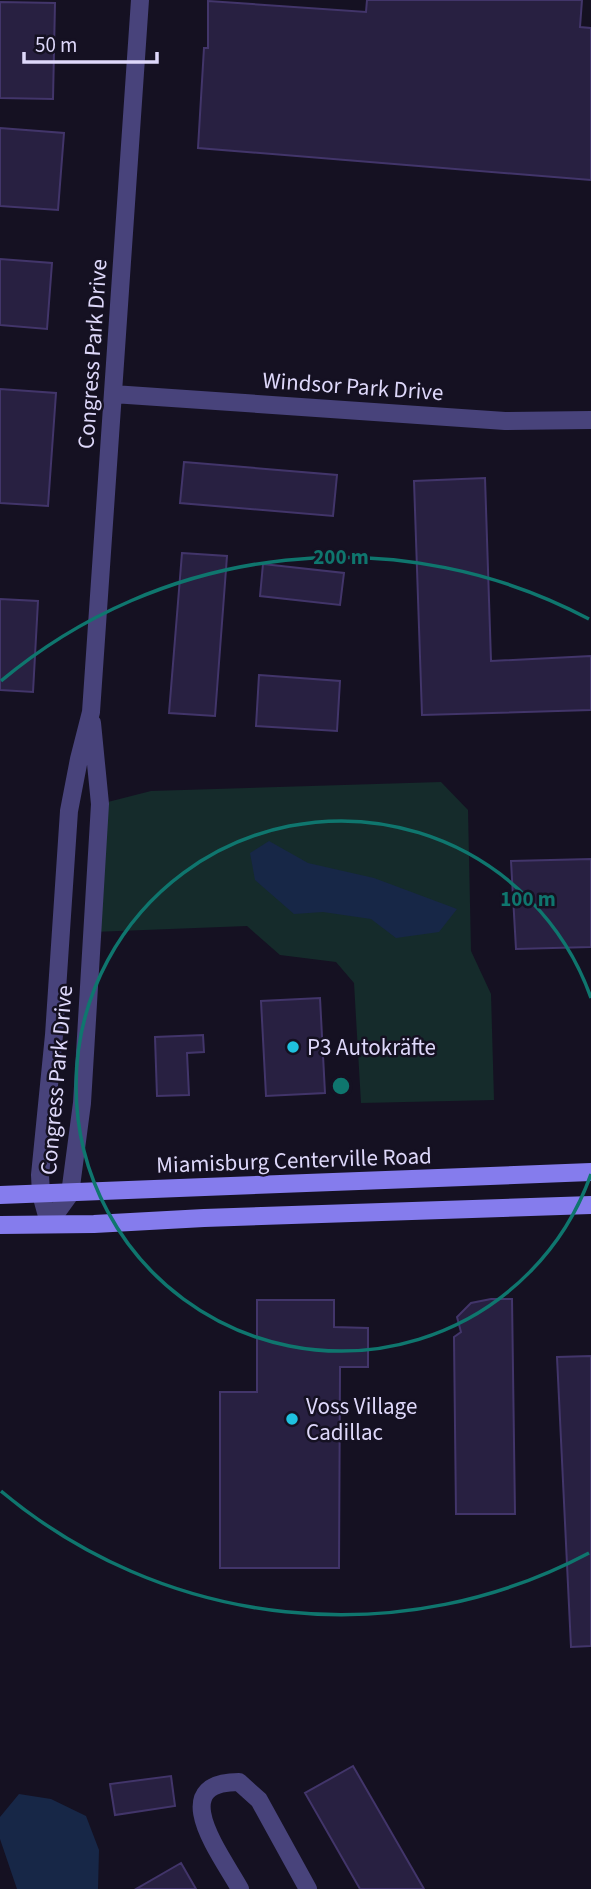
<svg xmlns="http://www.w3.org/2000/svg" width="591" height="1889" font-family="'Source Sans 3',sans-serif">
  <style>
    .green { fill: #152b2b }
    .water { fill: #172747 }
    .building { fill: #282041; stroke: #42356a; stroke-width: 2 }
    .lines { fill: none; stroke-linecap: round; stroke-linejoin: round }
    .minor { stroke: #48437b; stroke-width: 18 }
    .secondary { stroke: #857ced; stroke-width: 18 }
    .ring { fill: none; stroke: #0f766e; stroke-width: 3.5 }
    .poi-dot { fill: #1fc1df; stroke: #151122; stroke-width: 2.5 }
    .labels { text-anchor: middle; stroke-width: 5; stroke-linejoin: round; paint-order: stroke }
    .street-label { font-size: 23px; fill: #ded8fa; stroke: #151122 }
    .poi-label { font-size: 23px; fill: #ded8fa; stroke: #151122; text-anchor: start }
    .centre { fill: #0f766e; stroke: #151122; stroke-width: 3.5 }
    .ring-label { font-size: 21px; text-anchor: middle; font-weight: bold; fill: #0f766e; stroke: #151122; stroke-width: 5; stroke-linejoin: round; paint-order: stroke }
  </style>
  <rect width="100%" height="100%" fill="#151122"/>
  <!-- green -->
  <path class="green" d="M441,782L468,810L471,951L491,994L494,1100L361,1103L354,983L336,962L280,955L247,926L93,932L100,804L151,791Z"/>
  <!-- water -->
  <path class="water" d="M269,841L308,863L374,878L457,909L439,932L396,938L371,919L323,912L294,914L255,880L250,853Z
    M19,1794L51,1799L86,1816L99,1850L98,1889H17L0,1839V1817Z"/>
  <!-- building -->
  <path class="building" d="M367,0H582L580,27L591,28V180L198,148L204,48H208V1L366,12Z
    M0,2L55,3L53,99L0,98Z
    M0,128L64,133L58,210L0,206Z
    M0,259L52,263L47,329L0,325Z
    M0,389L56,393L48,506L0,503Z
    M184,462L337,475L333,516L180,503Z
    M485,478L491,661L591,656V710L422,715L414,481Z
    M182,553L227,556L215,716L169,713Z
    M263,564L344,573L340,605L260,596Z
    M0,599L38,601L33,692L0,690Z
    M259,675L340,681L337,731L256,726Z
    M591,859V947L516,949L511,861Z
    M320,998L325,1093L266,1096L261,1001Z
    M203,1035L204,1052L187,1053L189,1095L157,1096L155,1037Z
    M491,1299H512L515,1514H456L454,1337L461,1332L457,1317L471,1303Z
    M257,1300H334V1327L368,1328V1367H340L339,1568H220V1392H257Z
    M591,1356V1646L571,1647L557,1357Z
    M353,1766L424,1889H360L305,1793Z
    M171,1776L175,1806L115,1815L110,1784Z
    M181,1863L196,1889H136Z"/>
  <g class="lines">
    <!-- minor -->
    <path class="minor" d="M113,394L505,421L591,420
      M49,1223L41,1194L40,1175L54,1035L69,811L79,759L91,712L140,0
      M49,1223L70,1194L82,1103L100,804L92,723
      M240,1889C222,1856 164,1782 239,1782L259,1800L308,1889"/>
    <!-- secondary -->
    <path class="secondary" d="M0,1195L591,1172
      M0,1225L94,1224L204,1218L591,1205"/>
  </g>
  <!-- distance rings -->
  <g class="ring">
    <path d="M591 1174A265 265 0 1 1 591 998"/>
    <path d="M589 1553A529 529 0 0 1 1 1491M1 681A529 529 0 0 1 589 619"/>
  </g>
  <!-- markers -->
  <g class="poi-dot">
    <circle cx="293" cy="1047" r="7"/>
    <circle cx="292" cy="1419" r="7"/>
  </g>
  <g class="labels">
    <!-- street labels -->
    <g class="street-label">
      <text transform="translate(92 354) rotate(-86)" y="8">Congress Park Drive</text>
      <text transform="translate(353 386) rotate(4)" y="8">Windsor Park Drive</text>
      <text transform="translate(56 1080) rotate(-85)" y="8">Congress Park Drive</text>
      <text transform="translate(294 1160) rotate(-2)" y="8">Miamisburg Centerville Road</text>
    </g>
    <!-- poi labels -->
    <g class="poi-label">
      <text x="307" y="1055">P3 Autokräfte</text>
      <text x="306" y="1414">Voss Village<tspan x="306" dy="26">Cadillac</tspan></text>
    </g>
  </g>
  <circle cx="341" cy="1086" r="10" class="centre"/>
  <g class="ring-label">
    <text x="341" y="564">200 m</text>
    <text x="528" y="906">100 m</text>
  </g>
  <!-- scale -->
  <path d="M24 52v10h133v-10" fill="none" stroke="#ded8fa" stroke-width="3.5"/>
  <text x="35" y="52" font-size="21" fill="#ded8fa" stroke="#151122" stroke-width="5" paint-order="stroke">50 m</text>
</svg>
